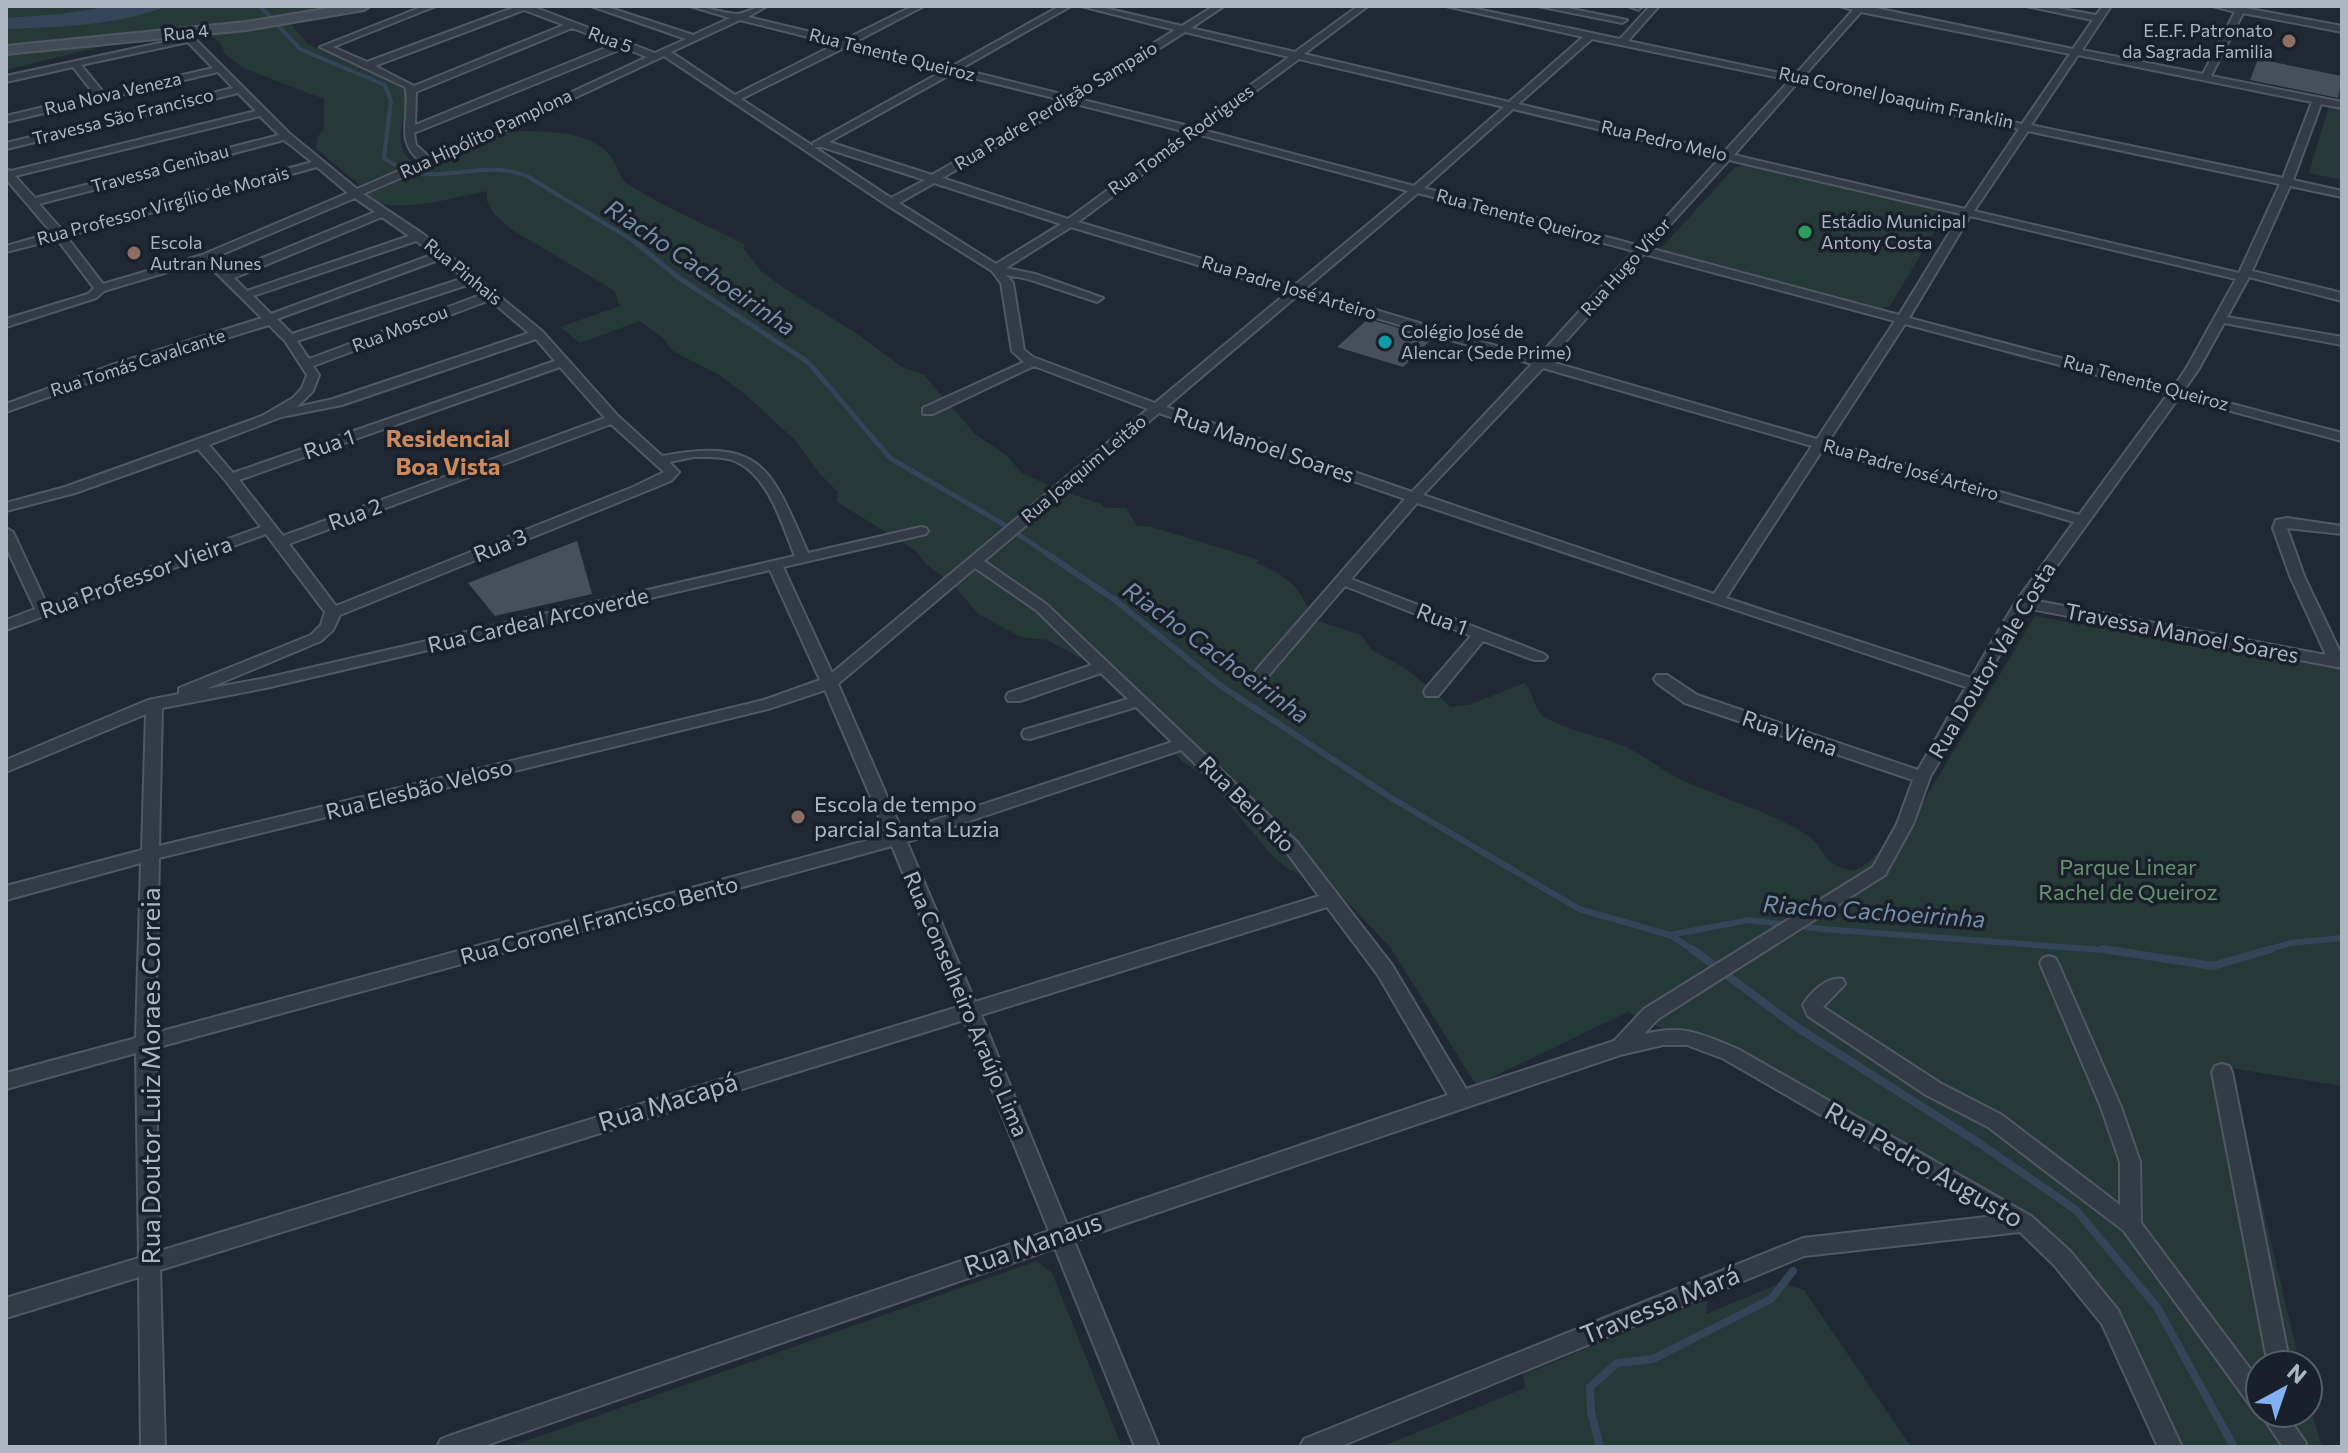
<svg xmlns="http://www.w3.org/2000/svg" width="2348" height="1453" font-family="Commissioner,sans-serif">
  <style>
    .green { fill: #263938 }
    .water { fill: #34455a }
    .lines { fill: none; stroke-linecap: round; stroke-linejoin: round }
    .stream-far3 { stroke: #34455a; stroke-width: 4 }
    .stream-far2 { stroke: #34455a; stroke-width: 5 }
    .stream-far1 { stroke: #34455a; stroke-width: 6 }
    .stream { stroke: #34455a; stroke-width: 8 }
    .building { fill: #46505d }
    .minor-casing { stroke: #505863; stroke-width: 4 }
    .secondary-casing { stroke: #505863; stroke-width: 4 }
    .minor { fill: #333b44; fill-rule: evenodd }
    .secondary { fill: #414a57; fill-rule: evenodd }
    .education-dot { fill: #8d6e63; stroke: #192029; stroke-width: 3 }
    .leisure-dot { fill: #2e9e5b; stroke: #192029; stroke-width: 3 }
    .culture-dot { fill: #0f9aa8; stroke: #192029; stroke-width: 3 }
    .labels { text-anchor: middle; stroke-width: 7; stroke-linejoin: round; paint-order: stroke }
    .far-poi-label { font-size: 18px; fill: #adb5c2; stroke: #192029; text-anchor: start }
    .far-street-label { font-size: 18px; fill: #adb5c2; stroke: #192029 }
    .street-label { font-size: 22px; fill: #adb5c2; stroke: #192029 }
    .poi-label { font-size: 22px; fill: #adb5c2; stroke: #192029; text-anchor: start }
    .park-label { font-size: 22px; fill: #66906e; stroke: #192029 }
    .water-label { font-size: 24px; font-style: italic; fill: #768ea9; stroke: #192029 }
    .neighbourhood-label { font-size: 24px; font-weight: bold; fill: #cb895e; stroke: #192029 }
    .near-street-label { font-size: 26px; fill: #adb5c2; stroke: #192029 }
  </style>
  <rect width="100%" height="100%" fill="#202933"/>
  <!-- green -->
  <path class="green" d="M6,6H339L303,12L288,21L308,44L400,84C417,111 385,134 412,163L360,185L316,149L317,138L324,128V99L243,68L225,54L221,44L205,30L158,33L6,70Z
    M2329,106L2342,108V180L2309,173Z
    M522,131C550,132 589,131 609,154C617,163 619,179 629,185C666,208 706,225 744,244V249L761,271L784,288L859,335L902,367L924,375L975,434L1006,455L1022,473L1054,488L1101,504L1105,508H1126L1137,526L1152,527L1259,560L1256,563C1286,575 1302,587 1312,619L1361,635L1372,650L1408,670L1451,707L1472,704L1524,683C1536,694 1532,710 1546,718C1570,732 1596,734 1621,745C1642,753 1659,769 1680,779C1720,798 1764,809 1804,833C1829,848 1816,864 1854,871L1869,862L1889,840L1899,842L2035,616L2342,670V1086L2230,1068L2300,1365H2260V1413H2308V1399L2322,1447H2166L2109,1328L2049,1259L1998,1217L1716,1054L1628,1012L1476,1085L1390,947L1330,884L1290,870L1274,858L1207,778L1181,761L1148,708L1095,666L1047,640L1021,637L978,614L954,585L927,565L915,550L837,502L838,492L819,473L796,441L746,395L718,374L673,351L663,338L640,321L580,343L560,327L620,306L615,291L511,229L494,214L487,201V191C445,199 397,216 357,196L493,134Z
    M1745,165L1935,209L1944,216L1890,306L1881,308L1667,253L1661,248L1735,167Z
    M1037,1261L1052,1273L1122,1447H509Z
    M1781,1283L1804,1290L1911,1447H1381L1525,1388L1523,1375L1695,1304L1708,1301L1706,1314Z"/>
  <!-- water -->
  <path class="water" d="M113,6H167C115,26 60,27 6,29V18L60,14Z"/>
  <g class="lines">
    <!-- stream-far3 -->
    <path class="stream-far3" d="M260,6L300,49L385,85L391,101L384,158C431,194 476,156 527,176L640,245"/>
    <!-- stream-far2 -->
    <path class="stream-far2" d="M636,243L679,278L808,362L890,458L1003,524L1049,555"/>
    <!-- stream-far1 -->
    <path class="stream-far1" d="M1046,553L1115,600L1221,686L1393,799L1579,909L1670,935L1749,920L1822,929L2116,951
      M1670,935L1695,951
      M2264,951L2290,943L2342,938"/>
    <!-- stream -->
    <path class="stream" d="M1692,949L1795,1026L1979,1143L2076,1210L2157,1307L2234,1447
      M2103,949L2213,966L2271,949
      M1600,1447L1591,1412L1590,1387L1617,1363L1653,1359L1771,1299L1793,1271"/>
  </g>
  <!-- building -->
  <path class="building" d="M2258,59L2342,76L2338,98L2250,80Z
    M1368,319L1433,338L1403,367L1337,347Z
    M577,541L592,594L495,616L468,583Z"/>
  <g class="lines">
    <!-- minor casing -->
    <g class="minor-casing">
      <path id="minor" d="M424,6H436L333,47L367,62L518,6H531L655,53L686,39L591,6H604L693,35L730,18L690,6C706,6 720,13 736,14C745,14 755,6 767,6L748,17L844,40L913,6H924L853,43L951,67L1060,6H1071L960,69L1069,96L1175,30L1081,6H1096L1182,26L1214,6H1224L1191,28L1295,52L1358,6H1368L1304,54L1509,102L1583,37L1446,6H1463L1620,39L1650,6H1659L1628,41L1794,76L1853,10L1840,6H1866L2073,49L2093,20L2026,6H2045L2096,15L2103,6H2111L2082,50L2203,74L2235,12L2213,6L2240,7L2342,26V32L2243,13L2211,76L2342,102V108L2321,104L2293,180L2342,191V197L2290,186L2252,271L2342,293V301L2249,277L2227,317L2342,337V345L2224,323L2198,370L2183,391L2342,433V441L2179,397L2032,600L2326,655L2290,576L2273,528L2276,520L2287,518L2342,526V534L2287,528L2304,576L2342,656V668L2026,608L1930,777L1913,824L1885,875L1658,1019L1644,1034C1685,1024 1701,1034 1738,1049L2031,1216L2070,1251L2118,1310L2182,1447H2158L2102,1324L2054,1265L2020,1232L1804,1256L1339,1447H1300L1304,1439L1803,1238L1995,1216L1724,1059L1687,1045H1663L1620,1055L1074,1241L1159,1447H1135L1055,1248L481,1447H437L441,1439L449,1436L1049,1231L964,1020L160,1270L165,1447H141L139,1277L6,1318V1298L139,1258L136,1053L6,1089V1073L136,1038L141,863L6,900V886L142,850L146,714L6,772V760L148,700L179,694V688L311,635L321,625L325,612L266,534L6,630V620L35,609L6,547V528L13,532L47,605L261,527L226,481L198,449L75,493L6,511V503L65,487L262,416L293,398L302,388L307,375L285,341L269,325L126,369L6,412V404L118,363L262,318L204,261L104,291L96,298L6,327V319L88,294L94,288L57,239L6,252V246L52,233L6,179V169L11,171L256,111L238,93L6,149V143L233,88L218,72L6,122V116L95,95L73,67L6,82V76L183,38L179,33L187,31L290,134L357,189L421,161C393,142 412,114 405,87L320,47ZM524,10L564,25L414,86L375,66ZM1861,12L2070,54L2022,124L1803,77ZM740,20L836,44L735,95L671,52ZM572,28L615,44L415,125L416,92ZM1185,32L1289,57L1193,127L1079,99ZM1592,39L1790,80L1724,152L1518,104ZM188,42L213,68L104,93L81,65ZM846,47L943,71L813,143V146L741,99ZM624,48L647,57L430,158L416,145L414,133ZM2078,55L2312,102L2283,178L2031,125ZM664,56L887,205L992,271L1001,283L1012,351L1024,362L923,408V414H933L1034,366L1148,409L832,673L783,567L926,534L928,531L926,528L921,527L808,553C771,469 763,437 662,456L618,416L542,331L423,234L363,194L433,164ZM1299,59L1504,107L1414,186L1203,130ZM953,73L1062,100L932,175L829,142ZM1798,82L2019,129L1965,209L1734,155ZM1072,103L1187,132L1068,219L942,178ZM1513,109L1720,158L1640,246L1424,188ZM260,116L279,135L35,198L15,176ZM2028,131L2280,184L2239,273L1974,211ZM1197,134L1408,191L1294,286L1078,222ZM284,140L312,162L62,230L39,204ZM814,147H822L925,180L891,198ZM1729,160L1961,214L1899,315L1649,248ZM317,167L348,193L202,255L103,284L66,236ZM934,183L1061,224L996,264L899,203ZM1418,193L1634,251L1537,358L1305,289ZM355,198L375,212L228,272L213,258ZM1970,216L2236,279L2186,369L2173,388L1909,318ZM382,217L409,236L247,291L234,278ZM1071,227L1288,292L1155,403L1033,357L1024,350L1013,283L1006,275L1028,279L1097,302L1103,298L1035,274L1006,268ZM416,241L434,254L271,314L253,296ZM1644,254L1895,321L1817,439L1548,361ZM441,259L464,278L292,334L277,319ZM470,284L483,294L309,359L297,341ZM1298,295L1532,364L1412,492L1166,407ZM490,300L529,333L333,399L297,407L313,391L319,375L313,366ZM1905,324L2168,394L2079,515L1828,442ZM536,339L555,361L233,473L209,445L281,417L342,405ZM560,367L605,418L283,536L239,480ZM1543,368L1812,446L1714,594L1423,495ZM1159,413L1405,499L1258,668L1255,672L1258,676H1268L1345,586L1471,636L1426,688L1424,692L1426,696H1438L1483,641L1534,660H1544L1547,657L1544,654L1351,579L1417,503L1966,687L1918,770L1697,695L1667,675H1657L1654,679L1657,683L1685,703L1913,780L1897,824L1873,867L1644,1009L1614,1041L1466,1089L1392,965L1297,842L1046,604L984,561ZM611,424L664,472L633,487L336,606L289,544ZM1823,449L2074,522L2015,603L1971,678L1726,598ZM694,457C709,457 724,456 737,462C770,478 782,525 795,556L266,678L206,689L321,641L333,630L340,615L671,481L679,472L669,462ZM975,568L1036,610L1092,665L1008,693L1006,697L1008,701H1020L1101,673L1128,699L1024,730L1022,734L1024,738L1030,739L1136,707L1172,742L902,831L838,684ZM770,570L820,680L764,700L159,846L162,708L266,688ZM825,690L887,835L155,1033L159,858L768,709ZM1181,750L1285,850L1319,896L975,1002L907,842ZM892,846L958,1007L160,1251L155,1048ZM1327,907L1378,975L1448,1095L1067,1225L981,1015Z
        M1538,6H1557L1627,20L1622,23Z
        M1628,6H1642V7L1638,10Z
        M2049,956L2055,958L2058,963L2121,1107L2140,1162L2141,1223L2260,1382V1411L2252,1408L2124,1231L1988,1127L1926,1095L1808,1016L1803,1005C1810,993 1828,975 1843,979L1845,984L1823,1007L1940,1083L2002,1115L2120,1205V1162L2101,1107L2040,963L2043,958Z
        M2222,1064L2229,1066L2232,1072L2290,1365H2268L2212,1072L2215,1066Z
        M2260,1413H2285L2306,1443L2304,1447H2283Z"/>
    </g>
    <!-- secondary casing -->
    <g class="secondary-casing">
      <path id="secondary" d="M342,6H370L364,10L246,30L6,54V46L246,22Z"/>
    </g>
    <!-- minor -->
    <use href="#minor" class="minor"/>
    <!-- secondary -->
    <use href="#secondary" class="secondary"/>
  </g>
  <!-- markers -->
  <g class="education-dot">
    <circle cx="2289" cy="41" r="8"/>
    <circle cx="134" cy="253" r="8"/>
    <circle cx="798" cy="817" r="8"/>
  </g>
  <circle class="leisure-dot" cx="1805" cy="232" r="8"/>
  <circle class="culture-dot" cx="1385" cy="342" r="8"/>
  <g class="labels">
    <!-- far-poi labels -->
    <g class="far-poi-label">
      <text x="2273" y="37" text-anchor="end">E.E.F. Patronato<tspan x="2273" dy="21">da Sagrada Familia</tspan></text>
      <text x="1821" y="228">Estádio Municipal<tspan x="1821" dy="21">Antony Costa</tspan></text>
      <text x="150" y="249">Escola<tspan x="150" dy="21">Autran Nunes</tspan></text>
      <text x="1401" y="338">Colégio José de<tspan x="1401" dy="21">Alencar (Sede Prime)</tspan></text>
    </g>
    <!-- far-street labels -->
    <g class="far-street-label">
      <text transform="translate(186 33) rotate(-6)" y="6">Rua 4</text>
      <text transform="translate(610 40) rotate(20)" y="6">Rua 5</text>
      <text transform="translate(892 55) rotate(14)" y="6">Rua Tenente Queiroz</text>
      <text transform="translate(113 94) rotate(-13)" y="6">Rua Nova Veneza</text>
      <text transform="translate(1896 98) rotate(12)" y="6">Rua Coronel Joaquim Franklin</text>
      <text transform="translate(1056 106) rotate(-31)" y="6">Rua Padre Perdigão Sampaio</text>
      <text transform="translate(123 117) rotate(-14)" y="6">Travessa São Francisco</text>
      <text transform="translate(486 134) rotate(-25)" y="6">Rua Hipólito Pamplona</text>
      <text transform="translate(1181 140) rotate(-36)" y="6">Rua Tomás Rodrigues</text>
      <text transform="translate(1664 141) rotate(13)" y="6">Rua Pedro Melo</text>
      <text transform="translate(160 169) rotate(-15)" y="6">Travessa Genibau</text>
      <text transform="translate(163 206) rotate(-15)" y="6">Rua Professor Virgílio de Morais</text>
      <text transform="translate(1519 217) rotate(15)" y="6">Rua Tenente Queiroz</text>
      <text transform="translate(1626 267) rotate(-48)" y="6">Rua Hugo Vítor</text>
      <text transform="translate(463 272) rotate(39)" y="6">Rua Pinhais</text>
      <text transform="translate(1289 288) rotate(17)" y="6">Rua Padre José Arteiro</text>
      <text transform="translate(400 329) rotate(-21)" y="6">Rua Moscou</text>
      <text transform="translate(138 363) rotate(-18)" y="6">Rua Tomás Cavalcante</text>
      <text transform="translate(2146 383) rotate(15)" y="6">Rua Tenente Queiroz</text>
      <text transform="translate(1084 469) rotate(-40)" y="6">Rua Joaquim Leitão</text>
      <text transform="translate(1911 470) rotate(16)" y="6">Rua Padre José Arteiro</text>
    </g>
    <!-- street labels -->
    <g class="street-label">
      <text transform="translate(329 444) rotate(-19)" y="8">Rua 1</text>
      <text transform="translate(1264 445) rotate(19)" y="8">Rua Manoel Soares</text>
      <text transform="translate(355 514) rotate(-20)" y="8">Rua 2</text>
      <text transform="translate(500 545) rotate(-22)" y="8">Rua 3</text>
      <text transform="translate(136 577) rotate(-20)" y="8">Rua Professor Vieira</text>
      <text transform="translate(1442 619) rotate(21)" y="8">Rua 1</text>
      <text transform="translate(538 620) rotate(-13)" y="8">Rua Cardeal Arcoverde</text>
      <text transform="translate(2182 633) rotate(11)" y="8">Travessa Manoel Soares</text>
      <text transform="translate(1992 660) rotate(-59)" y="8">Rua Doutor Vale Costa</text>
      <text transform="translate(1790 733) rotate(19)" y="8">Rua Viena</text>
      <text transform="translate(419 789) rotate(-14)" y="8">Rua Elesbão Veloso</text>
      <text transform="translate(1247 804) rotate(45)" y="8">Rua Belo Rio</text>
      <text transform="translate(599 920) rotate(-15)" y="8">Rua Coronel Francisco Bento</text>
      <text transform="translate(966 1004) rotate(67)" y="8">Rua Conselheiro Araújo Lima</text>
    </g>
    <!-- poi labels -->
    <g class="poi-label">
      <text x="814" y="812">Escola de tempo<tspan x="814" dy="25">parcial Santa Luzia</tspan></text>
    </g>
    <!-- park labels -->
    <g class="park-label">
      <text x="2128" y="875">Parque Linear<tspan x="2128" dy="25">Rachel de Queiroz</tspan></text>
    </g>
    <!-- water labels -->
    <g class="water-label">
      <text transform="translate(700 268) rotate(34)" y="8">Riacho Cachoeirinha</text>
      <text transform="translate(1216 653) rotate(36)" y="8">Riacho Cachoeirinha</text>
      <text transform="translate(1874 912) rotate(4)" y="8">Riacho Cachoeirinha</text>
    </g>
    <!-- neighbourhood labels -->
    <g class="neighbourhood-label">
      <text x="448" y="447">Residencial<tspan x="448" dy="28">Boa Vista</tspan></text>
    </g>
    <!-- near-street labels -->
    <g class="near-street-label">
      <text transform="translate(151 1076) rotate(-90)" y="9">Rua Doutor Luiz Moraes Correia</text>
      <text transform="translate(668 1102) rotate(-17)" y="9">Rua Macapá</text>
      <text transform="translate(1924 1165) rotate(30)" y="9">Rua Pedro Augusto</text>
      <text transform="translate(1033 1244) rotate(-19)" y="9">Rua Manaus</text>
      <text transform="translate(1660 1305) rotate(-22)" y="9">Travessa Mará</text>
    </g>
  </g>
  <!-- border -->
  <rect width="2348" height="1453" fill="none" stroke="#adb5c2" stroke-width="16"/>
  <!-- north arrow -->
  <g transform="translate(2284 1389) rotate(40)"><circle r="38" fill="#192029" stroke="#545c66" stroke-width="2"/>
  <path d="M0-6L14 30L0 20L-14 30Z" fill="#82b1f1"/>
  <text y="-12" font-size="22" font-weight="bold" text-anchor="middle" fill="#adb5c2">N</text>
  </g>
</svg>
